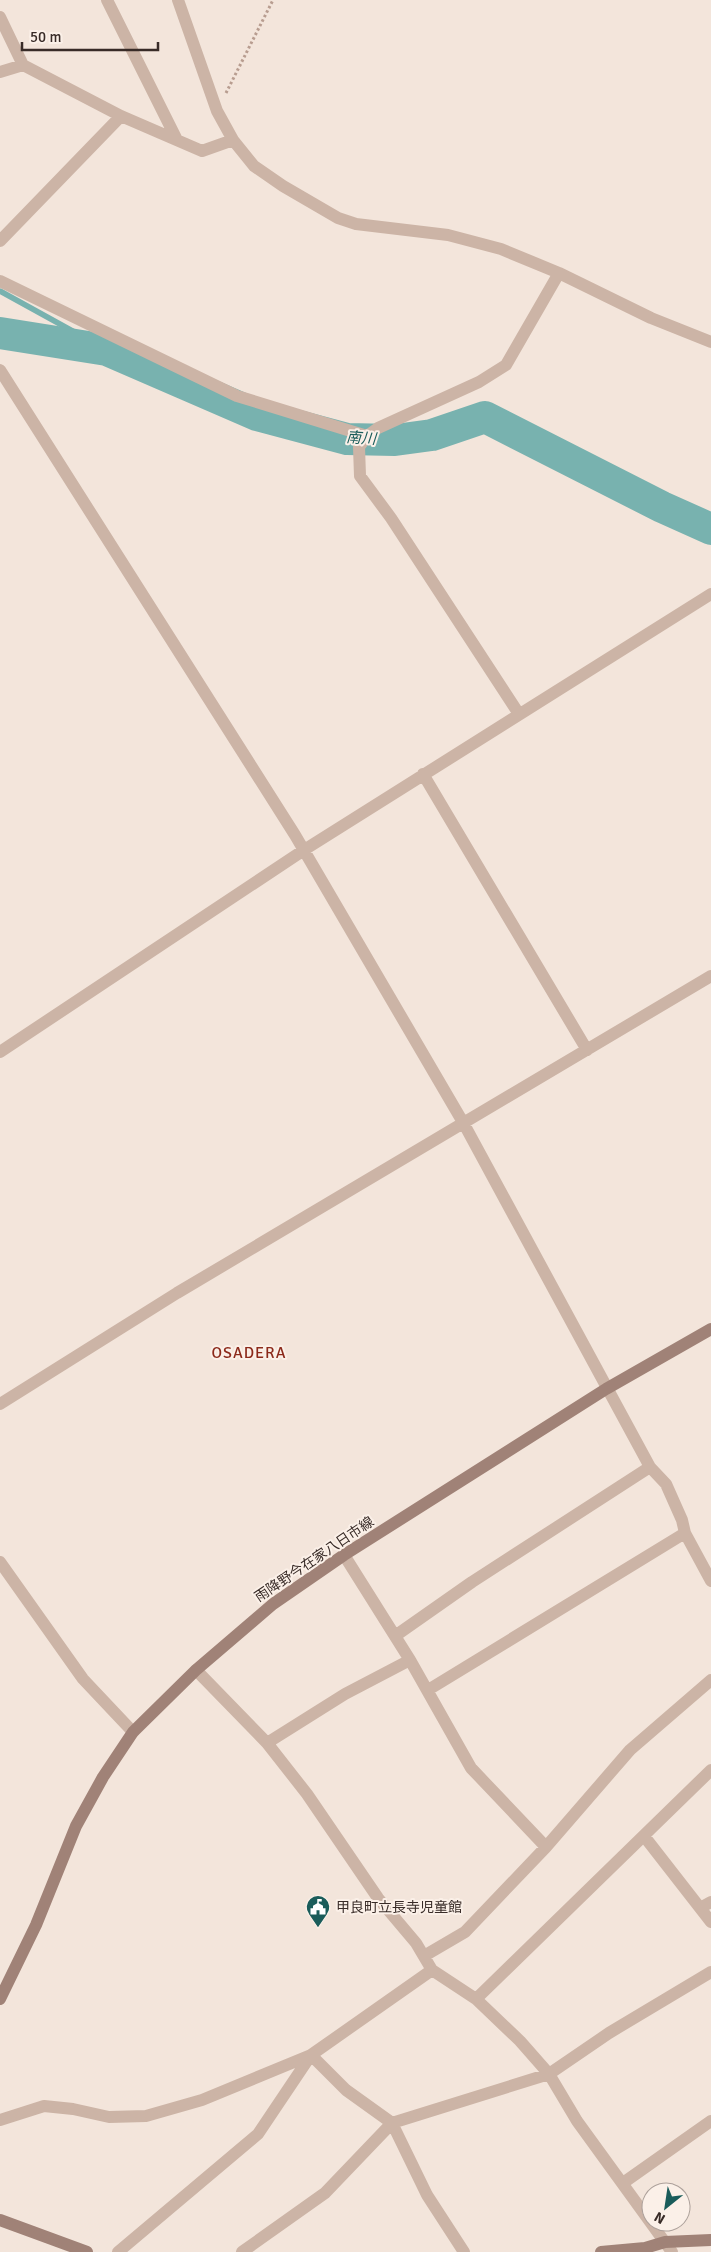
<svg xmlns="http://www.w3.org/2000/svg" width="711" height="2252" font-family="Signika,'Noto Sans JP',sans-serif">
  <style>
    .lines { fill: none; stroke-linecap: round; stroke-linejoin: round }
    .stream { stroke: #78b2af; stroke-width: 5.5 }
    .river { stroke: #78b2af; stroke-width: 32 }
    .path { stroke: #b89d90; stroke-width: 3; stroke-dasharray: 2.5 2.5; stroke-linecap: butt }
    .minor { stroke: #ccb4a6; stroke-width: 12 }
    .secondary { stroke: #a08277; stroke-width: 12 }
    .labels { text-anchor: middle; stroke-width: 4; stroke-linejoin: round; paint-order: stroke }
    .street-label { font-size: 14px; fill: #382b27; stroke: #fbf0e8 }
    .poi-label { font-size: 14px; fill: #382b27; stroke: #fbf0e8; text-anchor: start }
    .water-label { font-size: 15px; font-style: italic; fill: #1a5c5a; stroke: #fbf0e8 }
    .quarter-label { font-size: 16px; letter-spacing: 1px; fill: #8c2a1b; stroke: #fbf0e8 }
  </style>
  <rect width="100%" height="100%" fill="#f3e5db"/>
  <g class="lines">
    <!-- stream -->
    <path class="stream" d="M0,291L107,350"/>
    <!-- river -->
    <path class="river" d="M0,333L107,350L257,415L347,439L395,440L432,435L485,417L662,507L711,529"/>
    <!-- path -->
    <path class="path" d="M226,93L273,0"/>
    <!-- minor -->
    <path class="minor" d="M107,0L177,140
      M178,0L217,111L233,140L254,166L283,186L338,218L356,224L448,235L501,249L559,273L651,318L711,342
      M0,17L23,65
      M0,72L23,65L121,116L202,151L233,140
      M0,241L121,116
      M0,281L237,396L367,436
      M0,370L295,835L464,1124L650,1467L666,1484L682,1520L685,1533L711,1581
      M519,714L391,518L360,476L359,447L367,436L378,428L479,382L506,365L559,273
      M423,774L587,1050
      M0,1052L304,850L711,594
      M0,1404L177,1293L711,976
      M344,1555L410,1660L471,1768L546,1847L630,1750L711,1680
      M0,1562L83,1679L133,1732
      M395,1636L472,1582L650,1467
      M196,1670L267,1743L307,1794L378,1898L416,1943L432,1970L476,1999L520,2041L549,2074L577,2121L672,2252
      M428,1690L685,1533
      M267,1743L345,1694L410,1660
      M644,1836L711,1922
      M700,1908L711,1902
      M424,1956L465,1932L546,1847
      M476,1999L711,1770
      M0,2120L44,2106L73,2109L109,2117L146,2116L202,2100L311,2055L346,2090L392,2123L427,2195L464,2252
      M623,2183L711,2121
      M118,2252L258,2134L311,2055L432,1970
      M242,2252L325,2193L392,2123L549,2074L609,2033L711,1972"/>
    <!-- secondary -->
    <path class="secondary" d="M0,1999L36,1925L76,1826L103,1777L133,1732L196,1670L273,1604L344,1555L606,1389L711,1329
      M0,2220L87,2252
      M601,2252L645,2248L665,2242L711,2240"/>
  </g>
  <!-- icons -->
  <defs>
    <g id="civic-pin" transform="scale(1.25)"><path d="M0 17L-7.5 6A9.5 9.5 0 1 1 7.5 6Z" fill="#1a5c5a" stroke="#fbf0e8"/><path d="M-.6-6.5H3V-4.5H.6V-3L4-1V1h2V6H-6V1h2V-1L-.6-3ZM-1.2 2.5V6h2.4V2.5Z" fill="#fff"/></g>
  </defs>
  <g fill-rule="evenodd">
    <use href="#civic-pin" x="318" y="1907"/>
  </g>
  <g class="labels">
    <!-- street labels -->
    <g class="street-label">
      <text transform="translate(314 1559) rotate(-34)" y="5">雨降野今在家八日市線</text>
    </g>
    <!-- poi labels -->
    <g class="poi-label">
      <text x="336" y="1912">甲良町立長寺児童館</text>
    </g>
    <!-- water labels -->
    <g class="water-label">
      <text transform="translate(361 438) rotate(4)" y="5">南川</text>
    </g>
    <!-- quarter labels -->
    <g class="quarter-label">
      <text x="249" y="1358">OSADERA</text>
    </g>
  </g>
  <!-- north arrow -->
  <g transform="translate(666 2207) rotate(210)"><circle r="24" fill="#fbf0e8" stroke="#ada19b"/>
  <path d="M0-4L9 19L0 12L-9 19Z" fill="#1a5c5a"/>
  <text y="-8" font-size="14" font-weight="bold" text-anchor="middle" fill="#382b27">N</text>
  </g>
  <!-- scale -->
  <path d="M22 42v8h136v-8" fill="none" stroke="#382b27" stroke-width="2.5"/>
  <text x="30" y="42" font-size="15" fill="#382b27" stroke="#fbf0e8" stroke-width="4" paint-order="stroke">50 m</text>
</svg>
